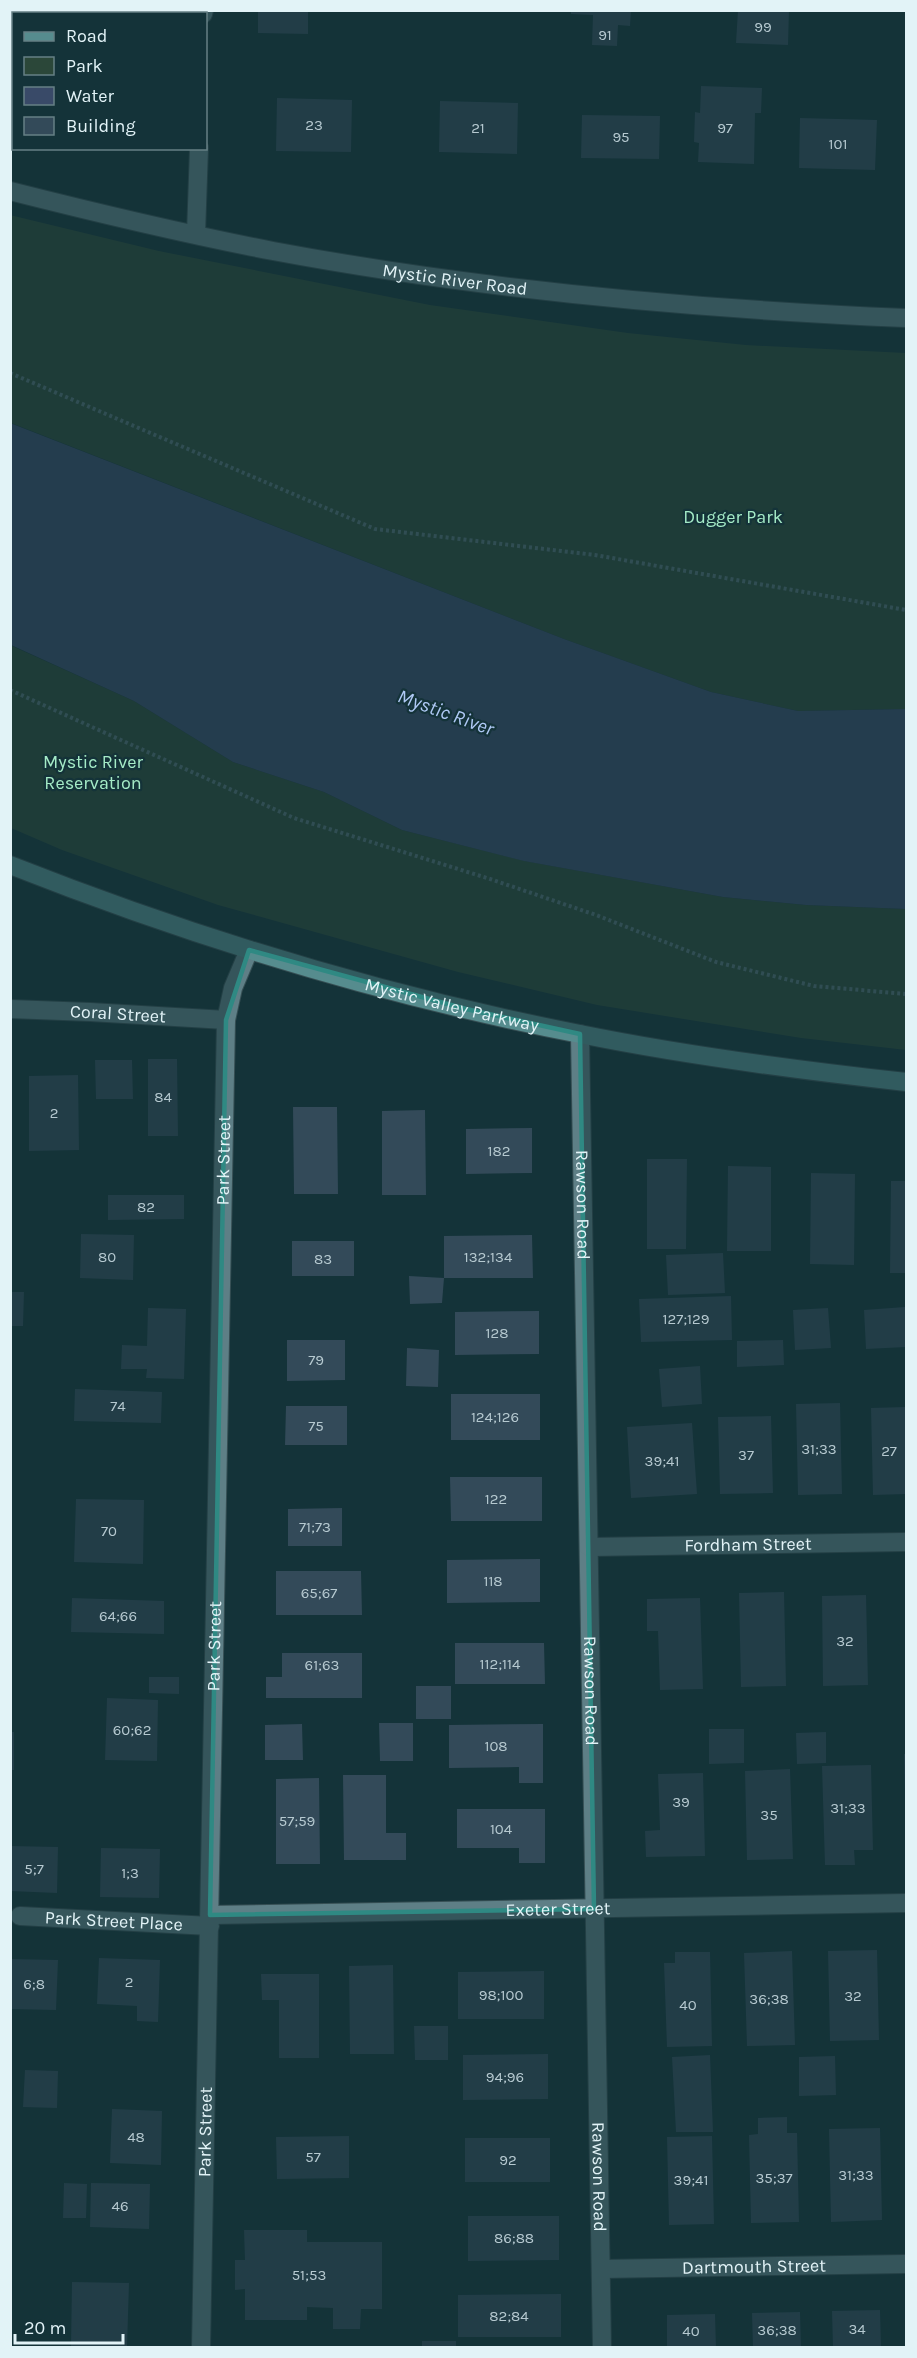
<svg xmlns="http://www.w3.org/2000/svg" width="917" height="2358" font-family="Karla,sans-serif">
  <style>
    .green { fill: #2b4739 }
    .water { fill: #394a68 }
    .building { fill: #334a59 }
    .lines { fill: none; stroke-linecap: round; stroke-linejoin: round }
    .street-casing { stroke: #364f54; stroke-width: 20 }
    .secondary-casing { stroke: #364f54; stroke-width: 20 }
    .path { stroke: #536e73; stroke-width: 4; stroke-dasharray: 3 3; stroke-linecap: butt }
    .street { stroke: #5e7f86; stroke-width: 18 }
    .secondary { stroke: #568c8e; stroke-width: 18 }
    .marked { fill: none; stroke: #2f8983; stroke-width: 4.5; stroke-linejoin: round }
    .labels { text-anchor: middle; stroke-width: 4.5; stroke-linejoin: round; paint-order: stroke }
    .number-label { font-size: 15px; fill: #b6c9d0 }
    .street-label { font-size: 18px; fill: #e2f3f7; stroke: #143339 }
    .park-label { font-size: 18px; fill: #a5ebc7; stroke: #143339 }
    .water-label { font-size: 20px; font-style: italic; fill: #afc9f5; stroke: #143339 }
  </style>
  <rect width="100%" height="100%" fill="#143339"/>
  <!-- green -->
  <path class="green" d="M10,215L159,251L430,305L628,333L746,345L906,353V709L798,711L711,692L564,639L11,423Z
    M10,645L134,701L233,762L324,792L402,830L525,861L723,897L806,905L906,909V1050L801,1038L597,1005L458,972L218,905L62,850L11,828Z"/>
  <!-- water -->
  <path class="water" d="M10,423L564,639L711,692L798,711L906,709V909L806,905L723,897L524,861L402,830L324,792L233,762L134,701L11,645Z"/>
  <!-- building -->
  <path class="building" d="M98,10H147V14H98Z
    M258,10H308V34L258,33Z
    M571,10H631L630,26L618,25L617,46L592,45L593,15L571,14Z
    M738,10H789L788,45L736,43Z
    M701,86L762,88L761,113H755L754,164L698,162L699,143L694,142L695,112L700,113Z
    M277,98L352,100L351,152L276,151Z
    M440,101L518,103L517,154L439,152Z
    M582,115L660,116L659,159L581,158Z
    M800,118L877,120L875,170L799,168Z
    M148,1059H177L178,1136H148Z
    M95,1060H132L133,1099H96Z
    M78,1075L79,1150L29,1151V1076Z
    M293,1107H337L338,1194H294Z
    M425,1110L426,1195H382V1111Z
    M532,1128V1173L466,1174V1129Z
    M647,1159H687L686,1249H647Z
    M728,1166L771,1167V1251H727Z
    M811,1173L855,1174L854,1265L810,1264Z
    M891,1181H906V1273H890Z
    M108,1195H184V1219L108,1220Z
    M81,1234L134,1235L133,1280L80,1278Z
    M532,1235L533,1278H444V1236Z
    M292,1241H354V1276H292Z
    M723,1253L725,1293L668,1295L666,1255Z
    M409,1276L444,1278L442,1303L410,1304Z
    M10,1292H24L23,1326H10Z
    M731,1296L732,1340L641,1342L639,1299Z
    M905,1307L906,1347L866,1349L864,1310Z
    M148,1308L186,1309L184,1379L146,1378L147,1369H121L122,1345L147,1346Z
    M828,1308L831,1348L795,1350L793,1310Z
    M539,1311V1354L455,1355V1312Z
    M287,1340H345V1380L287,1381Z
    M783,1340L784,1365L737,1367V1341Z
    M407,1348L439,1350L438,1387L406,1386Z
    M700,1366L702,1404L662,1407L659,1369Z
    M75,1389L162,1392L161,1423L74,1421Z
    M451,1394H540V1440H451Z
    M840,1403L842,1494L798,1495L796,1404Z
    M286,1406H347V1445H285Z
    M906,1407V1494L873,1495L871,1408Z
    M771,1416L773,1493L720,1494L718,1417Z
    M692,1423L697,1494L631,1498L627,1427Z
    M450,1477H542V1521H451Z
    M76,1499L144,1500L143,1564L74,1562Z
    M342,1508V1546H288V1509Z
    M540,1559V1602L447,1603V1560Z
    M276,1571H361L362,1615H276Z
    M784,1592L786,1686L741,1687L739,1593Z
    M866,1595L868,1685L823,1686L822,1596Z
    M72,1598L164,1601V1634L71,1632Z
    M700,1598L703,1689L660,1690L658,1631H647V1599Z
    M455,1643H544L545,1684H455Z
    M282,1653H362V1698H266V1677H282Z
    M149,1677H179V1694L149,1693Z
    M416,1686H451V1719H416Z
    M107,1698L158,1700L157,1761L105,1760Z
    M379,1723H413V1761H380Z
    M302,1724L303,1760H265V1725Z
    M543,1724V1783H519V1767L449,1768V1725Z
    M709,1729H744V1763L709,1764Z
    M10,1732H14V1770H10Z
    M826,1732V1763L797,1764L796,1733Z
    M904,1754H906V1791H905Z
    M871,1765L873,1850H854L855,1865H825L822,1766Z
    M790,1769L793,1859L747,1860L745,1771Z
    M703,1773L705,1856L646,1857L645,1831L660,1830L658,1774Z
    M343,1775H386V1833H406V1860H344Z
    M319,1778L320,1864H276V1779Z
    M457,1809H545V1863H519V1848H457Z
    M10,1846L58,1847L57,1893L10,1891Z
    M101,1848L160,1849L159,1898L100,1897Z
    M877,1950L879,2040L830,2041L828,1951Z
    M792,1951L795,2045L747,2046L744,1953Z
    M675,1952H710L712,2046L667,2047L664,1963H675Z
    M99,1958L160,1960L158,2022L137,2021V2006L97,2004Z
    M10,1959L58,1960L56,2010L10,2009Z
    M393,1965L394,2054H350L349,1966Z
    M544,1971V2019H458V1972Z
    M261,1974H319V2058H279V2000H262Z
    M414,2026H448V2060H415Z
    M548,2054V2099L463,2100V2055Z
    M710,2055L713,2132H676L672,2057Z
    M835,2056L836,2095L799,2096V2057Z
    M25,2070L58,2071L57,2108L23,2107Z
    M112,2109L162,2111L161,2165L110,2163Z
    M787,2117V2133H797L799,2222L751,2223L749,2135L758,2134V2118Z
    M880,2128L882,2220L831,2222L829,2129Z
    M349,2136V2178L277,2179L276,2137Z
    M712,2136L714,2224L669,2225L667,2137Z
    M465,2138H550V2182H465Z
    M64,2183L87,2184L86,2218H63Z
    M91,2183L150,2184L149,2229L90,2227Z
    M468,2216H559V2260L468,2261Z
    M244,2230H307V2242H382V2309H361L360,2329H333V2308L307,2307V2320H245V2289L235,2290V2260H245Z
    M72,2282L129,2283L127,2347L71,2346Z
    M561,2294V2337H458V2295Z
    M880,2310L881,2348H833L832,2311Z
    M800,2312L801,2348H753L752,2313Z
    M715,2314L716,2348H667V2315Z
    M422,2341H456V2348H422Z"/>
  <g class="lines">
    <!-- street casing -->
    <g class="street-casing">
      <g id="street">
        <path d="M203,14L204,10"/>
        <path id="s1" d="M10,191C97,213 185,234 273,251C481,290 694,309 906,318"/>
        <path d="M196,234L199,148"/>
        <path id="s2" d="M10,1009L90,1012L226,1020"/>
        <path id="s3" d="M580,1034L602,2348"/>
        <path id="s4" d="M589,1547L906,1542"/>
        <path id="s5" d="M210,1915L906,1903"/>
        <path id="s6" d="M20,1916L210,1926"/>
        <path id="s7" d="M601,2269L906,2264"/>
        <path id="s8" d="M201,2348L226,1020L233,988L249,950"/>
      </g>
    </g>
    <!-- secondary casing -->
    <g class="secondary-casing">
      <g id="secondary">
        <path id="s9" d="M10,865C195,938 385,996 580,1034C688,1056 797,1070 906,1082"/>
      </g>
    </g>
    <!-- path -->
    <path class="path" d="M10,373L375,529L595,555L906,610
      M10,690L294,818L487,878L596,915L716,962L814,986L906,994"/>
    <!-- street -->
    <use href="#street" class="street"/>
    <!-- secondary -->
    <use href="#secondary" class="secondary"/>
  </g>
  <!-- marked area -->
  <path d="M0 0H917V2358H0ZM249,950L466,1009L580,1034L594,1909L210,1915L226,1020Z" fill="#143339" fill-opacity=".55" fill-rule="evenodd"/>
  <path class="marked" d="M249,950L466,1009L580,1034L594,1909L210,1915L226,1020Z"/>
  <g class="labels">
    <!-- number labels -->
    <g class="number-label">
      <text x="763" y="32">99</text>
      <text x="605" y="40">91</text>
      <text x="314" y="130">23</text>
      <text x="478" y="133">21</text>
      <text x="725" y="133">97</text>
      <text x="621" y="142">95</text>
      <text x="838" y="149">101</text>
      <text x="163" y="1102">84</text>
      <text x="54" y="1118">2</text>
      <text x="499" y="1156">182</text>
      <text x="146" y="1212">82</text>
      <text x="107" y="1262">80</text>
      <text x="488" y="1262">132;134</text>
      <text x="323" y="1264">83</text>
      <text x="686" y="1324">127;129</text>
      <text x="497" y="1338">128</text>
      <text x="316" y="1365">79</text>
      <text x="118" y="1411">74</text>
      <text x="495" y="1422">124;126</text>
      <text x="316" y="1431">75</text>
      <text x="819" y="1454">31;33</text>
      <text x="889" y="1456">27</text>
      <text x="746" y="1460">37</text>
      <text x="662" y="1466">39;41</text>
      <text x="496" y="1504">122</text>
      <text x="315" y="1532">71;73</text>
      <text x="109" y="1536">70</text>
      <text x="493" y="1586">118</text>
      <text x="319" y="1598">65;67</text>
      <text x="118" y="1621">64;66</text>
      <text x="845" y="1646">32</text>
      <text x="500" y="1669">112;114</text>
      <text x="322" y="1670">61;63</text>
      <text x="132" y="1735">60;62</text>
      <text x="496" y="1751">108</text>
      <text x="681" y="1807">39</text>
      <text x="848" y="1813">31;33</text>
      <text x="769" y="1820">35</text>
      <text x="297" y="1826">57;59</text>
      <text x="501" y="1834">104</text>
      <text x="34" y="1874">5;7</text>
      <text x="130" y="1878">1;3</text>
      <text x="129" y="1987">2</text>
      <text x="34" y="1989">6;8</text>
      <text x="501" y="2000">98;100</text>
      <text x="853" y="2001">32</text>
      <text x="769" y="2004">36;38</text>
      <text x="688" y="2010">40</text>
      <text x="505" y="2082">94;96</text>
      <text x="136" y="2142">48</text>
      <text x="313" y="2162">57</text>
      <text x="508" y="2165">92</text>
      <text x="856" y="2180">31;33</text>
      <text x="774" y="2183">35;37</text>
      <text x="691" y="2185">39;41</text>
      <text x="120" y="2211">46</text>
      <text x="514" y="2243">86;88</text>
      <text x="309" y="2280">51;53</text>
      <text x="509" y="2321">82;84</text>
      <text x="857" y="2334">34</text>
      <text x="777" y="2335">36;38</text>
      <text x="691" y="2336">40</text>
    </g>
    <!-- street labels -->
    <g class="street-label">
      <text dy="6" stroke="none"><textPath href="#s1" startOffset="454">Mystic River Road</textPath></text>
      <text dy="6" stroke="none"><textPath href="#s9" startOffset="464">Mystic Valley Parkway</textPath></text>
      <text dy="6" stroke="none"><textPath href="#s2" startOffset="108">Coral Street</textPath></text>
      <text dy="6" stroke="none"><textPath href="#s8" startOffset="1188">Park Street</textPath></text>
      <text dy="6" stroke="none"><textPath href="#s3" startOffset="171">Rawson Road</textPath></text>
      <text dy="6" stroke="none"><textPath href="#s4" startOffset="159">Fordham Street</textPath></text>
      <text dy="6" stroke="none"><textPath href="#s8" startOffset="702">Park Street</textPath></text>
      <text dy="6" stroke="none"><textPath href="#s3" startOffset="657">Rawson Road</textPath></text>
      <text dy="6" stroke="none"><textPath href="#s5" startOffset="348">Exeter Street</textPath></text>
      <text dy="6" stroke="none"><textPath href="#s6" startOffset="94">Park Street Place</textPath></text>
      <text dy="6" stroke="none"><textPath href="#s8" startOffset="216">Park Street</textPath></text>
      <text dy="6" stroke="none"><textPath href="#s3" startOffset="1143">Rawson Road</textPath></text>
      <text dy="6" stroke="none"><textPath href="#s7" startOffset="153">Dartmouth Street</textPath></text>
    </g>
    <!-- park labels -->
    <g class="park-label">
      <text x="733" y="523">Dugger Park</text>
      <text x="93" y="768">Mystic River<tspan x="93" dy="21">Reservation</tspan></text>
    </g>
    <!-- water labels -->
    <g class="water-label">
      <text transform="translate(446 712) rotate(20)" y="7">Mystic River</text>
    </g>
  </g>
  <!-- border -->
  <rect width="917" height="2358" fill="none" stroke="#e2f3f7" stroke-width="24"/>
  <!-- legend -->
  <rect x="12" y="12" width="195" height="138" fill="#143339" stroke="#668085" stroke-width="1.5"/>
  <rect x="24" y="32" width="30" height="9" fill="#568c8e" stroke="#668085" stroke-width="1.5"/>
  <text x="66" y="42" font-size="18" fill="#e2f3f7">Road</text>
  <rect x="24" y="57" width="30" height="18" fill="#2b4739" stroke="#668085" stroke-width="1.5"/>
  <text x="66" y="72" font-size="18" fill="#e2f3f7">Park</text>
  <rect x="24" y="87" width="30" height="18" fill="#394a68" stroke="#668085" stroke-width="1.5"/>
  <text x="66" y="102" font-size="18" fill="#e2f3f7">Water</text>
  <rect x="24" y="117" width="30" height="18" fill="#334a59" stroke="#668085" stroke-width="1.5"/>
  <text x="66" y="132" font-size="18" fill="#e2f3f7">Building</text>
  <!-- scale -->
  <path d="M15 2334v9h108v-9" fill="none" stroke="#e2f3f7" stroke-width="3"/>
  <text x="24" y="2334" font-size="18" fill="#e2f3f7" stroke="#143339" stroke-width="4.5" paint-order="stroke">20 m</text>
</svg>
